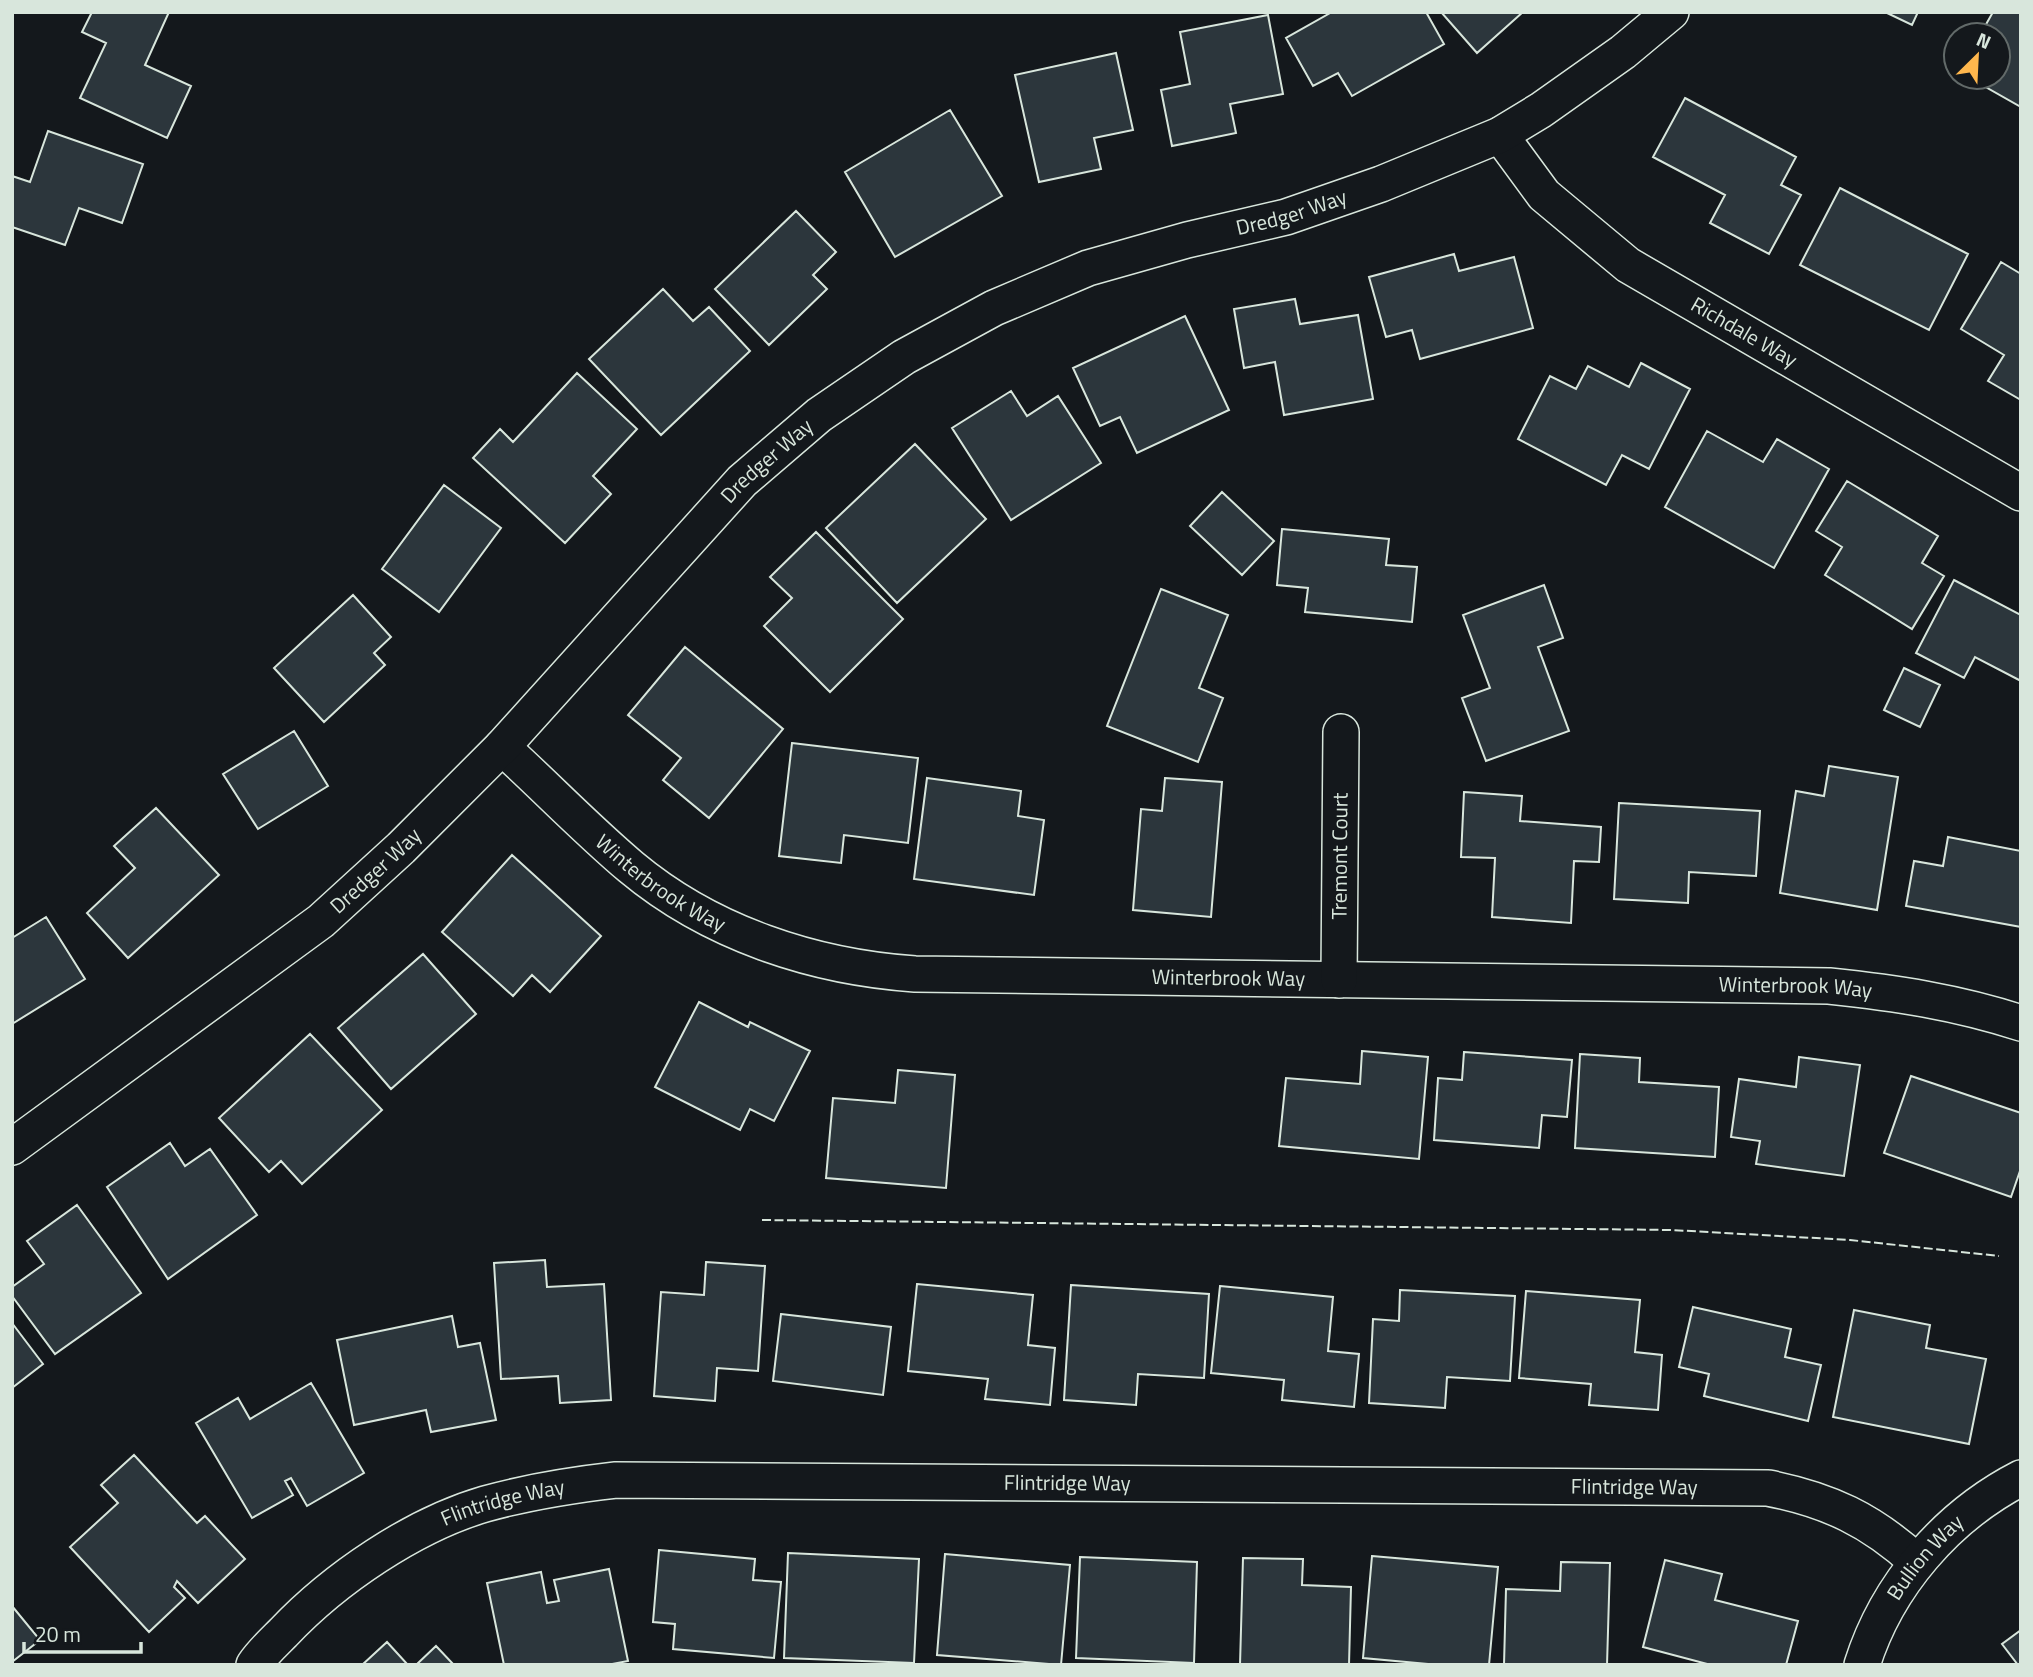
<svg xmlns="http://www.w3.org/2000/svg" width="2033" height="1677" font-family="'Titillium Web',sans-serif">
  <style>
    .building { fill: #2c363c; stroke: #d8e6dc; stroke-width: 2 }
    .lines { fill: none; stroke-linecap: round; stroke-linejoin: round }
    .minor-casing { stroke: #d8e6dc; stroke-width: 38 }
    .minor { stroke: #14181c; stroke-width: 35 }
    .fence { stroke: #d8e6dc; stroke-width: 2; stroke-dasharray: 9 3.5; stroke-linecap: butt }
    .labels { text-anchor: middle; stroke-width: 5; stroke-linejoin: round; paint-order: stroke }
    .street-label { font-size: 21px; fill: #d8e6dc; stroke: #14181c }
  </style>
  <rect width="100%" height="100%" fill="#14181c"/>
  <!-- building -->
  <path class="building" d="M92,12H169L145,65L191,86L167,138L80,98L106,43L82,32Z
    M1332,12H1426L1444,44L1352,96L1338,73L1313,86L1286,38Z
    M1441,12H1523L1477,53Z
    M1885,12H1918L1912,25Z
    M1993,12H2021V107L1968,77H1998V35H1980Z
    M1268,15L1283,94L1230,104L1236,133L1172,146L1161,90L1190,84L1180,32Z
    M1116,53L1133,130L1094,138L1101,169L1039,182L1015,75Z
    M1685,98L1796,157L1781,185L1801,195L1769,254L1710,223L1725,195L1653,157Z
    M950,110L1002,196L895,257L845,172Z
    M48,131L143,164L122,223L79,208L65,245L12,227V176L30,182Z
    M1840,188L1968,254L1929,330L1800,265Z
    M796,211L836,252L813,275L827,289L769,345L715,289Z
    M1454,254L1459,271L1514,257L1533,328L1420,359L1412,330L1386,337L1369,277Z
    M2001,262L2021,274V400L1988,381L2004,355L1961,329Z
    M663,289L693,321L709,307L750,351L661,435L589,359Z
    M1295,299L1300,324L1358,315L1373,399L1284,415L1275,362L1244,368L1234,309Z
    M1185,316L1229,410L1137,453L1120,417L1100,426L1073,368Z
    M1641,363L1690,389L1649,469L1622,455L1606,485L1518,439L1550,376L1576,389L1588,366L1629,387Z
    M577,373L637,429L593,476L611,494L565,543L473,458L500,429L513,442Z
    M1011,391L1027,416L1058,396L1101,463L1011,520L952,428Z
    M1707,431L1763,462L1777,439L1829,469L1774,568L1665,507Z
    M915,444L986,519L897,603L826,528Z
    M1847,481L1938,536L1922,563L1944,576L1912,629L1825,575L1842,547L1816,531Z
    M444,485L501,528L439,612L382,569Z
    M1222,492L1274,541L1242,575L1190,526Z
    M1282,529L1389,539L1386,565L1417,567L1412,622L1305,612L1308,588L1277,585Z
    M816,532L903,619L830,692L764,626L792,598L770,577Z
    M1954,580L2021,615V681L1975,657L1964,678L1916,653Z
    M1544,585L1563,638L1538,647L1569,731L1486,761L1462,698L1490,688L1463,615Z
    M1161,589L1228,615L1199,688L1223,698L1198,762L1107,726Z
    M353,595L391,637L374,653L385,665L324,722L274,668Z
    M685,647L783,729L709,818L663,780L681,758L628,715Z
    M1904,668L1940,685L1920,727L1884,710Z
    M294,731L328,786L258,829L223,774Z
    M792,743L918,758L908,843L844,835L841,863L779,856Z
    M1829,766L1898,777L1877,910L1780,893L1796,791L1824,796Z
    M927,778L1021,791L1018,816L1044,820L1034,895L914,879Z
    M1165,778L1222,782L1211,917L1133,910L1141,809L1162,811Z
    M1464,792L1522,796L1520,821L1601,827L1599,862L1574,861L1571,923L1492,917L1495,858L1461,857Z
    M1619,803L1760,811L1756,876L1689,872L1688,903L1614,899Z
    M156,808L219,875L128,958L87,913L135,868L114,846Z
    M1948,837L2021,851V927L1906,906L1914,861L1943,866Z
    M512,855L601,936L550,992L532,975L513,996L442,932Z
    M46,917L85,979L12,1024V938Z
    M423,954L476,1014L391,1089L338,1028Z
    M699,1002L748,1027L750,1022L810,1051L774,1121L750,1109L740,1130L655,1087Z
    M310,1034L382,1110L302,1184L281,1161L269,1172L219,1118Z
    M1362,1051L1428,1057L1419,1159L1279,1146L1286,1078L1360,1084Z
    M1464,1052L1572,1060L1567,1117L1542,1115L1539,1148L1434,1140L1438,1078L1462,1080Z
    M1580,1054L1640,1058L1639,1082L1719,1087L1715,1157L1575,1148Z
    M1799,1057L1860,1065L1844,1176L1756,1164L1760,1141L1731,1137L1739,1079L1796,1087Z
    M898,1070L955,1075L946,1188L826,1178L833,1098L895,1103Z
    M1911,1076L2021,1113V1168L2011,1197L1884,1153Z
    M170,1143L185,1166L210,1149L257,1215L168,1279L107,1187Z
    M77,1205L141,1293L55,1354L12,1296V1287L44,1264L27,1241Z
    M545,1260L547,1287L604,1284L611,1400L560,1403L558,1376L501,1379L494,1263Z
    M706,1262L765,1266L758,1371L717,1368L715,1401L654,1396L661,1292L704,1295Z
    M917,1284L1033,1295L1028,1345L1055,1348L1050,1405L985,1399L988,1379L908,1371Z
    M1071,1285L1209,1294L1204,1378L1138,1374L1136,1405L1064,1400Z
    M1220,1286L1333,1297L1328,1351L1359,1354L1354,1407L1282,1400L1284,1380L1211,1373Z
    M1400,1290L1515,1296L1510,1381L1447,1377L1445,1408L1369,1403L1373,1319L1399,1321Z
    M1526,1291L1640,1300L1635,1352L1662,1355L1658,1410L1589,1405L1591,1384L1519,1378Z
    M1693,1307L1791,1329L1785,1357L1821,1365L1808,1421L1704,1396L1709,1374L1679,1367Z
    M1854,1310L1930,1325L1926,1348L1986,1359L1969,1444L1833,1417Z
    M781,1314L891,1327L883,1395L773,1381Z
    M452,1316L458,1347L480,1343L496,1420L431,1432L426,1410L354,1425L337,1340Z
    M12,1323L43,1364L12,1388Z
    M311,1383L364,1473L307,1506L291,1478L285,1481L293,1495L252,1518L196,1423L238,1398L250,1419Z
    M134,1455L197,1523L205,1516L245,1559L198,1603L177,1581L174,1587L185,1598L149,1632L70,1547L118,1503L101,1485Z
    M659,1550L755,1559L753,1580L781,1582L774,1658L673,1649L675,1624L653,1622Z
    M788,1553L919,1559L914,1663L784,1658Z
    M945,1554L1070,1565L1061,1665L937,1655Z
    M1372,1556L1498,1567L1489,1665H1439L1363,1658Z
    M1080,1557L1197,1562L1194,1663L1076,1658Z
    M1243,1558L1303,1559L1302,1585L1351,1587L1349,1665H1240Z
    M1665,1560L1722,1574L1715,1600L1798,1621L1786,1665H1711L1643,1647Z
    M1561,1562L1610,1563L1607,1665H1504L1506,1589L1560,1591Z
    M609,1569L628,1661L607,1665H504L487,1583L541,1572L547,1603L559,1601L554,1580Z
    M12,1606L40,1640L12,1662Z
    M2021,1630V1665H2018L2002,1644Z
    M387,1642L408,1665H362Z
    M436,1646L454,1665H416Z"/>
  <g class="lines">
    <!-- minor casing -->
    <g class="minor-casing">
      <g id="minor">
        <path id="s1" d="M1500,135L1544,195L1628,265L2021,493"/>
        <path id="s2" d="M502,747C545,786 586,829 631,867C710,933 813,967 915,974L1829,986C1896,993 1956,1002 2021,1023"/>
        <path id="s3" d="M1339,980L1341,732"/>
        <path id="s4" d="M12,1147L321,921L401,848L502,747L742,481L819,415L904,357L994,308L1088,268L1187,240L1286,217L1381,184L1500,135L1541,110L1623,52L1671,12"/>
        <path id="s5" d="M254,1665C262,1653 273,1643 283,1633C334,1579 413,1525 485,1504C528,1492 572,1485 616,1480L1768,1488C1829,1500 1871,1520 1917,1562"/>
        <path id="s6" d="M1862,1665C1887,1585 1947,1516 2021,1478"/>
      </g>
    </g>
    <!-- minor -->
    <use href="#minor" class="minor"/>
    <!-- fence -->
    <path class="fence" d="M762,1220L1672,1230L1850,1240L1999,1256"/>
  </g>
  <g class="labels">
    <!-- street labels -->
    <g class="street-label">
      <text dy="7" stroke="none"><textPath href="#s4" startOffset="1612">Dredger Way</textPath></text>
      <text dy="7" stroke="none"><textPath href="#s1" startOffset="318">Richdale Way</textPath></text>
      <text dy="7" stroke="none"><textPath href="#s4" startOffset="1024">Dredger Way</textPath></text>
      <text dy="7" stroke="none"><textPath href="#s3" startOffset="124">Tremont Court</textPath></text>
      <text dy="7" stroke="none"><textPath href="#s4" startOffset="457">Dredger Way</textPath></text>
      <text dy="7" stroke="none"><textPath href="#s2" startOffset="210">Winterbrook Way</textPath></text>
      <text dy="7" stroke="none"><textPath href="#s2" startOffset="798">Winterbrook Way</textPath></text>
      <text dy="7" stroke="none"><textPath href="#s2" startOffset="1365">Winterbrook Way</textPath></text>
      <text dy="7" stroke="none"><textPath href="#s5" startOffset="870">Flintridge Way</textPath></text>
      <text dy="7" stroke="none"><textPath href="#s5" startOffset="1437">Flintridge Way</textPath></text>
      <text dy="7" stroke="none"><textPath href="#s5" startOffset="303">Flintridge Way</textPath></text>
      <text dy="7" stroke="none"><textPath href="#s6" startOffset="126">Bullion Way</textPath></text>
    </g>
  </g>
  <!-- border -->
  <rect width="2033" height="1677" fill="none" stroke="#d8e6dc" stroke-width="28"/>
  <!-- north arrow -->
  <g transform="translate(1977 56) rotate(24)"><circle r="33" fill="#14181c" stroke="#626a69" stroke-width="2"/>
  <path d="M0-5L12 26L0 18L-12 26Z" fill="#ffb74d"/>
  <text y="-10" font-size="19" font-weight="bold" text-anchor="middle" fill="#d8e6dc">N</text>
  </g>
  <!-- scale -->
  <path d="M24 1642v10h117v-10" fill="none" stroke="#d8e6dc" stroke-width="3.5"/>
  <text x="35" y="1642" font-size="21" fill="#d8e6dc" stroke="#14181c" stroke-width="5" paint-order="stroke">20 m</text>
</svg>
